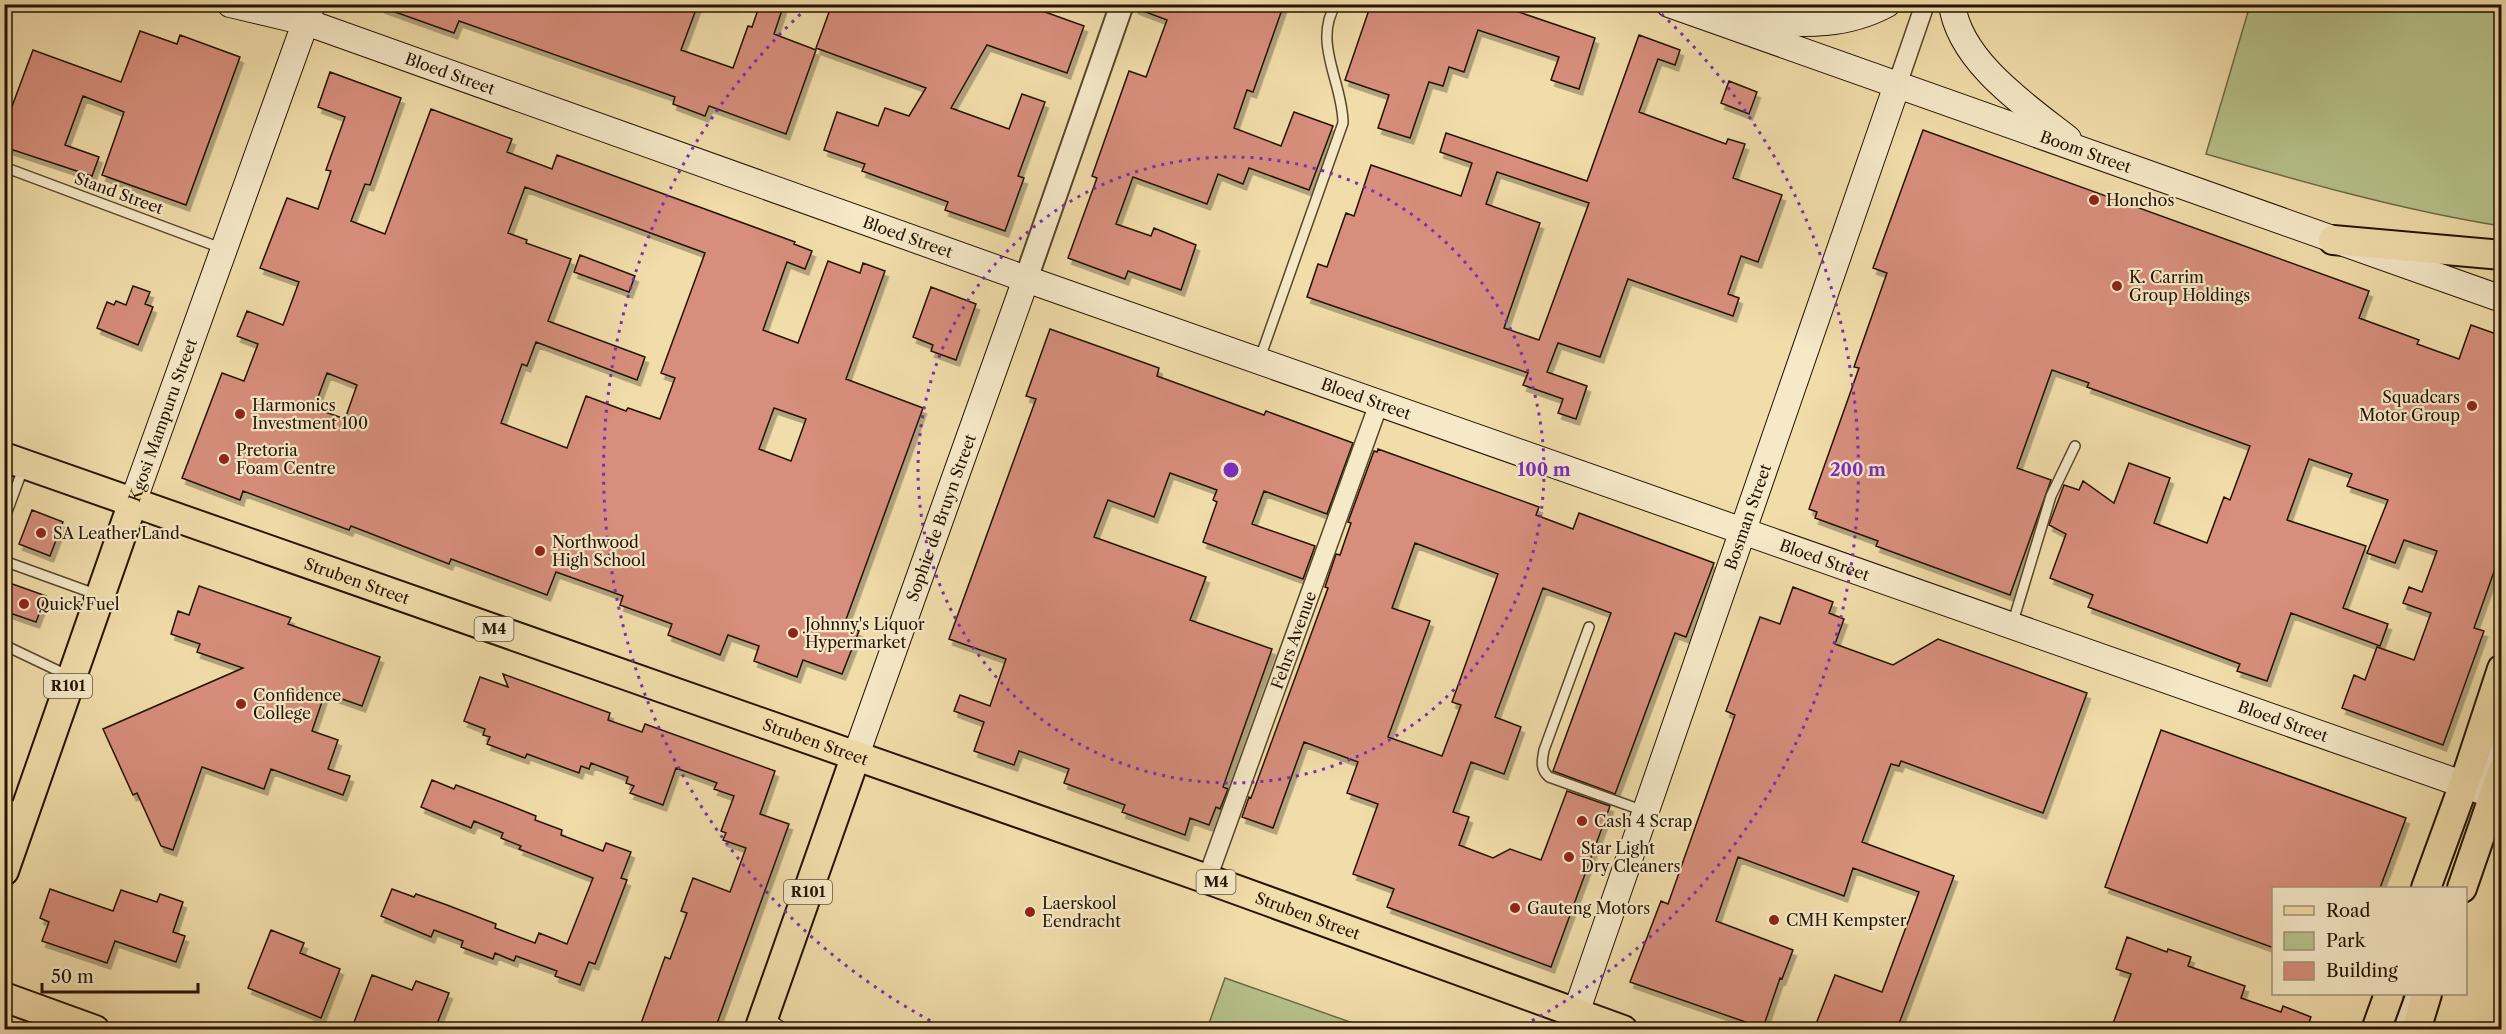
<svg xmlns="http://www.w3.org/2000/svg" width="2506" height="1034" font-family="'Libre Caslon Text',serif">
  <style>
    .green { fill: #b7c28b; stroke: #6e6a46; stroke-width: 1.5 }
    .building { fill: #d78e7b; stroke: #241301; stroke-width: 1.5; fill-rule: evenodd; filter: url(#shadow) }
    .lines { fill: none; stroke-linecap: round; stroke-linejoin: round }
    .service-casing { stroke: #57462b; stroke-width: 12 }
    .minor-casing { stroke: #57462b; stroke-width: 21 }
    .tertiary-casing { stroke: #57462b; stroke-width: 26 }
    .secondary-casing { stroke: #241301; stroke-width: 28 }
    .primary-casing { stroke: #241301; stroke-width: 32 }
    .service { stroke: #f6e9c8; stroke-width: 9 }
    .minor { stroke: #f6e9c8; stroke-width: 18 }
    .tertiary { stroke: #f6e9c8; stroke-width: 22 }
    .secondary { stroke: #f6e9c8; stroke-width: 26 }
    .primary { stroke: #f1ddaa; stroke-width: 28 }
    .ring { fill: none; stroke: #7b2cbf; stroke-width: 3; stroke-dasharray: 3 6 }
    .poi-dot { fill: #8f2418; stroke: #f6e9c8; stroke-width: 2 }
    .labels { text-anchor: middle; stroke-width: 4.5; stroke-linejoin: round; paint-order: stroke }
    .shield { fill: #f6e9c8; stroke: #63533d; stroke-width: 1.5 }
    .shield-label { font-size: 15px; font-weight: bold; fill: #241301 }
    .street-label { font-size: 16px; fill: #241301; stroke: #f6e9c8 }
    .poi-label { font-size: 16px; fill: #241301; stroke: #f6e9c8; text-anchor: start }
    .centre { fill: #7b2cbf; stroke: #f6e9c8; stroke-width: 3 }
    .ring-label { font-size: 18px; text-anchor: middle; font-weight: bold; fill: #7b2cbf; stroke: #f6e9c8; stroke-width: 4.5; stroke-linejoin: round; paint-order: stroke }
  </style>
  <defs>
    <filter id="shadow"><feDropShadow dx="3.5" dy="6" stdDeviation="0" flood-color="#0004"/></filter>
  </defs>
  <rect width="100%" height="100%" fill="#f1ddaa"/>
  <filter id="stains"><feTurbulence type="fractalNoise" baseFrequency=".00333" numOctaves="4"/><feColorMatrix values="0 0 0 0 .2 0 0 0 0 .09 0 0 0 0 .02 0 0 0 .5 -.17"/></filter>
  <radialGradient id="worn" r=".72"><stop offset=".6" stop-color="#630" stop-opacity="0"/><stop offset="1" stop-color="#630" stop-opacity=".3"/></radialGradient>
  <!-- green -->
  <path class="green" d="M2250,5H2501V226C2401,210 2303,182 2206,154Z
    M1225,978L1370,1029H1207Z"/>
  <!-- building -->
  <path class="building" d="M381,4H698L681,50L733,68L748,26L752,27L760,4H784L774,34L816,50L786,134L709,106L705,116L673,104L675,97L459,21L454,33L381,7Z
    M832,4H1023L1084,26L1067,73L987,45L951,108L1009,129L1022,94L1045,102L1018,176L1024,178L1005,231L945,210L948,202L862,171L865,164L824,150L837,112L878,126L885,108L909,116L926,88L816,48Z
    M1135,4H1284L1253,92L1247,90L1234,128L1281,146L1294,112L1333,126L1309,190L1249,168L1243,184L1218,174L1207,204L1133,177L1116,224L1151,236L1154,228L1196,245L1181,290L1128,271L1125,279L1068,258L1097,178L1092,176L1129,71L1146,77L1167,20L1135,8Z
    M1371,4H1495L1595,38L1579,89L1551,80L1559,57L1478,30L1464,72L1449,67L1443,86L1429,82L1410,138L1378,128L1389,95L1345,80Z
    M140,31L177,44L180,35L240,57L186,205L102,175L124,112L83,96L65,145L99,157L92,176L4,147V128L33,50L121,82Z
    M1639,35L1680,50L1675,65L1658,59L1639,112L1726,144L1728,139L1745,144L1733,178L1782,195L1758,262L1741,256L1728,294L1739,298L1733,316L1628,279L1600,357L1558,343L1547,372L1587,386L1576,419L1558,413L1563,399L1523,385L1528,373L1307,297L1318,264L1327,267L1346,213L1354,216L1371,165L1461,196L1472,163L1440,152L1446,133L1587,181ZM1497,172L1589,203L1539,340L1504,328L1540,223L1486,204Z
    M330,72L401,98L370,185L365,184L351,221L385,234L431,109L512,139L507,152L552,169L557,155L795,242L794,244L812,251L805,269L787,262L763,330L798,343L828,261L860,273L863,263L885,271L846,379L923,408L844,625L859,631L842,674L803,660L797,677L754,661L759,646L728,635L720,655L668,635L672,624L620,605L623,596L556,572L547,595L451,559L449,564L351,526L349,530L243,491L240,500L182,478L222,373L244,381L258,344L237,336L247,311L283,325L299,282L260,268L287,198L318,209L331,171L326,170L345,117L318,107ZM525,187L705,253L661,373L675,378L660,419L628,408L626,411L586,396L567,448L501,423L522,364L527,366L536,342L637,380L645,357L548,321L571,259L526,243L527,240L508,233ZM327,373L357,385L345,419L314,408ZM774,408L806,419L791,461L759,449Z
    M1729,81L1757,92L1749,114L1721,103Z
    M1923,130L2369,291L2359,318L2419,340L2417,344L2459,359L2471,325L2502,336V549L2474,628L2484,631L2443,745L2342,708L2354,675L2365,680L2377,647L2414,660L2431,613L2403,603L2409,587L2422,592L2437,551L2404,540L2395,563L2367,553L2388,500L2347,486L2352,474L2309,459L2287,520L2366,546L2343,608L2388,624L2380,646L2291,613L2267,681L2237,671L2240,664L2088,607L2093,595L2050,578L2066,534L2049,525L2064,485L2079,490L2083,481L2114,503L2129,463L2170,478L2154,523L2207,543L2224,497L2230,500L2250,446L2087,387L2089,383L2052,370L2017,468L2051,480L2010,595L1876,546L1878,541L1815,518L1817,512L1809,509L1859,368L1854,367L1887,273L1873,268Z
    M580,255L635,276L629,292L574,272Z
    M133,286L150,292L145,304L153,307L138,345L97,328L107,302L114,305L116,301L126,305Z
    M931,287L976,304L956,360L931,351L933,345L913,337Z
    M1050,329L1159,368L1157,376L1264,415L1266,411L1353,443L1327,514L1264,491L1252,524L1315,546L1303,579L1203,542L1217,502L1213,500L1217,490L1170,473L1154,517L1108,500L1094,537L1206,577L1190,620L1272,649L1223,787L1228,789L1220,809L1216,807L1209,825L1190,818L1185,835L1122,812L1125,805L1064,783L1069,769L1019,751L1014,765L974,751L984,722L954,711L960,695L990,706L1006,659L949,639L1036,399L1026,396Z
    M1378,449L1539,507L1536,515L1573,529L1579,513L1714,563L1686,637L1675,633L1615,794L1553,771L1611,613L1543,588L1495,717L1521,727L1504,774L1471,762L1453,812L1469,817L1459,845L1493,858L1510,849L1541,860L1567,791L1610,806L1551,967L1387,907L1394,889L1353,874L1378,804L1347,793L1358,762L1304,742L1273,828L1242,817L1249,797L1251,798L1328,588L1325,587L1336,554L1340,555L1351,523L1348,522L1374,451L1377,452ZM1415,543L1498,574L1452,702L1461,705L1442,756L1388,737L1430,621L1392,608Z
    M32,510L63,522L50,556L19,544Z
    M4,581L46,596L36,622L4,611Z
    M199,586L291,618L288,624L380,657L362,706L325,693L312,731L338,740L328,769L350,776L343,795L271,769L264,789L202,767L173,850L161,846L137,793L133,795L103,729L243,668L197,652L200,644L171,634L178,611L189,615Z
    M1793,587L1833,602L1829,613L1844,619L1835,644L1893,665L1938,639L2087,693L2043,813L1901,761L1899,766L1891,764L1862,842L1954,876L1897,1029H1814L1835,975L1882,992L1919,892L1853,868L1844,896L1738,857L1716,921L1793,950L1782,979L1780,978L1763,1028L1630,982L1661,901L1668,904L1735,715L1726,711L1760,617L1780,624Z
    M503,674L610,713L608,720L642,732L645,724L775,771L760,814L789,824L715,1029H639L665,957L670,959L687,913L681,911L693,878L730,892L746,848L723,840L726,833L721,831L734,796L714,789L717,783L676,768L663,805L630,793L634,786L626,783L628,777L591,763L589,769L581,766L579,773L527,754L525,758L487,744L490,737L483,735L485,729L464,721L480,677L508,687Z
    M2161,730L2406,818L2380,888H2274V948L2105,887Z
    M432,780L454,789L456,785L506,804L536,816L535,820L562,830L561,835L603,851L606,843L631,852L621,878L627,880L595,964L589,962L580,985L555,976L557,971L516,956L514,961L495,953L493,959L461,947L463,941L434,930L431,937L381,916L392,889L414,897L416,894L447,905L496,924L495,928L535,943L539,933L567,944L593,878L519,849L521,846L501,838L503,833L474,821L471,828L421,807Z
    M50,889L113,911L121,890L157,902L160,894L183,902L173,932L185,936L176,962L115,941L107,963L42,941L49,922L40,918Z
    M271,930L304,943L300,953L340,969L321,1018L248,988Z
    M2127,937L2167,952L2168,949L2191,957L2188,966L2245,986L2241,998L2281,1012L2283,1006L2311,1017L2309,1022L2324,1027L2323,1029H2111L2131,974L2116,969Z
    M372,975L412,990L416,981L449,993L435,1029H366L353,1025Z"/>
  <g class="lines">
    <!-- service casing -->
    <g class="service-casing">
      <path id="service" d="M4,167L221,248
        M1260,358L1343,123C1343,83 1312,42 1336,4
        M4,520L24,466
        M4,561L98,595
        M2012,625L2051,496L2075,446
        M1589,627L1544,750C1542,761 1540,769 1549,777L1644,811
        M4,645L69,676
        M2485,778L2502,727
        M4,803L22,809
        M767,1017L786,1030
        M2398,1030L2411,994"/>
    </g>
    <!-- minor casing -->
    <g class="minor-casing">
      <g id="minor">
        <path d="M1897,85L1925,4"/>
        <path id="s1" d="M1207,879L1379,403"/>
      </g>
    </g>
    <!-- tertiary casing -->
    <g class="tertiary-casing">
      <path id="tertiary" d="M1026,279L1122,4"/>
    </g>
    <!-- secondary casing -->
    <g class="secondary-casing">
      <g id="secondary">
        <path id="s2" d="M230,4L306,22L1026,279L2502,798"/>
        <path id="s3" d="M1669,4L2502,299"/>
        <path d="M1952,4C1959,61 2026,106 2068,139"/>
        <path d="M1735,20C1789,22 1837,31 1887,4"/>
        <path id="s4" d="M133,502L312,4"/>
        <path id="s5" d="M856,755L1026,279"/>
        <path id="s6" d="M1570,1030L1897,85"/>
      </g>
    </g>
    <!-- primary casing -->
    <g class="primary-casing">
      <g id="primary">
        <path d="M2333,240L2502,255"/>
        <path id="s7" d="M4,457L1207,879L1623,1030"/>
        <path d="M4,871L133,502"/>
        <path d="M2426,888L2464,784L2502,669"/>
        <path d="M2462,888L2502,772"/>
        <path d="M4,997L95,1030"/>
        <path d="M759,1030L856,755"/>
        <path d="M2376,1030L2389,994"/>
        <path d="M2416,1030L2427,994"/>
      </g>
    </g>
    <!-- service -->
    <use href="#service" class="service"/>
    <!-- minor -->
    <use href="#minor" class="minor"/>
    <!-- tertiary -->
    <use href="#tertiary" class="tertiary"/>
    <!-- secondary -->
    <use href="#secondary" class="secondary"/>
    <!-- primary -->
    <use href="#primary" class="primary"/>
  </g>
  <!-- distance rings -->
  <g class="ring">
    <circle cx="1231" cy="470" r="313"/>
    <path d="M946 1029A627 627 0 0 1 807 8M1655 8A627 627 0 0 1 1516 1029"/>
  </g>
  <!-- markers -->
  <g class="poi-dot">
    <circle cx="2094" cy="200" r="6"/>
    <circle cx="2117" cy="286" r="6"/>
    <circle cx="2472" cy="406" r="6"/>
    <circle cx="240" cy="414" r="6"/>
    <circle cx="224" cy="459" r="6"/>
    <circle cx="41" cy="533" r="6"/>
    <circle cx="540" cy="551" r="6"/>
    <circle cx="24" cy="604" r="6"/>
    <circle cx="793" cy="633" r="6"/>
    <circle cx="241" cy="704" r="6"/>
    <circle cx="1582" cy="821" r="6"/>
    <circle cx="1569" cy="857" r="6"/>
    <circle cx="1515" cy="908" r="6"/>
    <circle cx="1030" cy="912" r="6"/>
    <circle cx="1774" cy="920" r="6"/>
  </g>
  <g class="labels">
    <!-- shield labels -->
    <g class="shield">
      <rect x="474.5" y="617" width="39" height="24" rx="4.5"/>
      <rect x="44" y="674" width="48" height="24" rx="4.5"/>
      <rect x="1196.5" y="870" width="39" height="24" rx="4.5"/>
      <rect x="784" y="880" width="48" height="24" rx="4.5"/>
    </g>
    <g class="shield-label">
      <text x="494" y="634">M4</text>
      <text x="68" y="691">R101</text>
      <text x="1216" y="887">M4</text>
      <text x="808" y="897">R101</text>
    </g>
    <!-- street labels -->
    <g class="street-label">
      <text dy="6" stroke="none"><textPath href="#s2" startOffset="231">Bloed Street</textPath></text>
      <text dy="6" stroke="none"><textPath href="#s3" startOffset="442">Boom Street</textPath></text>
      <text transform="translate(119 193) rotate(20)" y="6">Stand Street</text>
      <text dy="6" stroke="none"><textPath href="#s2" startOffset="717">Bloed Street</textPath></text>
      <text dy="6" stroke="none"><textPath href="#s2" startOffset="1203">Bloed Street</textPath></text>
      <text dy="6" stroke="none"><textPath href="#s4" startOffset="87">Kgosi Mampuru Street</textPath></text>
      <text dy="6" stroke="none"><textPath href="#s5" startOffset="252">Sophie de Bruyn Street</textPath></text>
      <text dy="6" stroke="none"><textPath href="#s6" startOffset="543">Bosman Street</textPath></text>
      <text dy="6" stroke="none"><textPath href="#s2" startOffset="1689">Bloed Street</textPath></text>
      <text dy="6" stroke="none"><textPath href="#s7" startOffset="374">Struben Street</textPath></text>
      <text dy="6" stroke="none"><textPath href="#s1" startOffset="254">Fehrs Avenue</textPath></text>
      <text dy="6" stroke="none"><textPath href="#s2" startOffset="2175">Bloed Street</textPath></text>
      <text dy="6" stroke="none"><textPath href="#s7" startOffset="860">Struben Street</textPath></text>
      <text dy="6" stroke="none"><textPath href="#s7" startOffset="1382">Struben Street</textPath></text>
    </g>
    <!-- poi labels -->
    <g class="poi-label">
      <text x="2106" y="206">Honchos</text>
      <text x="2129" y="283">K. Carrim<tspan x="2129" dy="18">Group Holdings</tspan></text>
      <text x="2460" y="403" text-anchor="end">Squadcars<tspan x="2460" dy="18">Motor Group</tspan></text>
      <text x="252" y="411">Harmonics<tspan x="252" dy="18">Investment 100</tspan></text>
      <text x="236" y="456">Pretoria<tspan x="236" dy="18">Foam Centre</tspan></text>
      <text x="53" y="539">SA Leather Land</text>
      <text x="552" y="548">Northwood<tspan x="552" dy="18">High School</tspan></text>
      <text x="36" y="610">Quick Fuel</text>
      <text x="805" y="630">Johnny's Liquor<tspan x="805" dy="18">Hypermarket</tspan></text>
      <text x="253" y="701">Confidence<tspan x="253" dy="18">College</tspan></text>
      <text x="1594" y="827">Cash 4 Scrap</text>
      <text x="1581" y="854">Star Light<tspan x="1581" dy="18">Dry Cleaners</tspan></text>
      <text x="1042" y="909">Laerskool<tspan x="1042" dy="18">Eendracht</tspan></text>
      <text x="1527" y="914">Gauteng Motors</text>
      <text x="1786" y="926">CMH Kempster</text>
    </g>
  </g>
  <circle cx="1231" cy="470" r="9" class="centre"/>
  <g class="ring-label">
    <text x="1544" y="476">100 m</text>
    <text x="1858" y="476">200 m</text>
  </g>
  <!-- margin -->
  <rect width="2506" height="1034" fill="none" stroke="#f1ddaa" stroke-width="24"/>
  <rect x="6" y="6" width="2494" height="1022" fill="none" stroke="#241301" stroke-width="3"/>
  <rect x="12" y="12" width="2482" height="1010" fill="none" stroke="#241301" stroke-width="1.5"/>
  <!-- legend -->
  <rect x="2272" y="887" width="195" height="108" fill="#f6e9c8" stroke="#a29378" stroke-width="1.5"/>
  <rect x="2284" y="906" width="30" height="9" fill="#f1ddaa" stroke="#a29378" stroke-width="1.5"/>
  <text x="2326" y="917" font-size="18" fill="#241301">Road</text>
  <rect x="2284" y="932" width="30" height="18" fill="#b7c28b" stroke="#a29378" stroke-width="1.5"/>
  <text x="2326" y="947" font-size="18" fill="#241301">Park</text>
  <rect x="2284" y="962" width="30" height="18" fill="#d78e7b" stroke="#a29378" stroke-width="1.5"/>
  <text x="2326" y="977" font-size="18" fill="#241301">Building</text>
  <!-- scale -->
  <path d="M42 983v9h156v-9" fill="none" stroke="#241301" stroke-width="3"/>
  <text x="51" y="983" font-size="18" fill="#241301" stroke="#f6e9c8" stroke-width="4.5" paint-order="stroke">50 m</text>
  <rect width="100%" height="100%" filter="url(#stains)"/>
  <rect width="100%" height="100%" fill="url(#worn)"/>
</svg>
